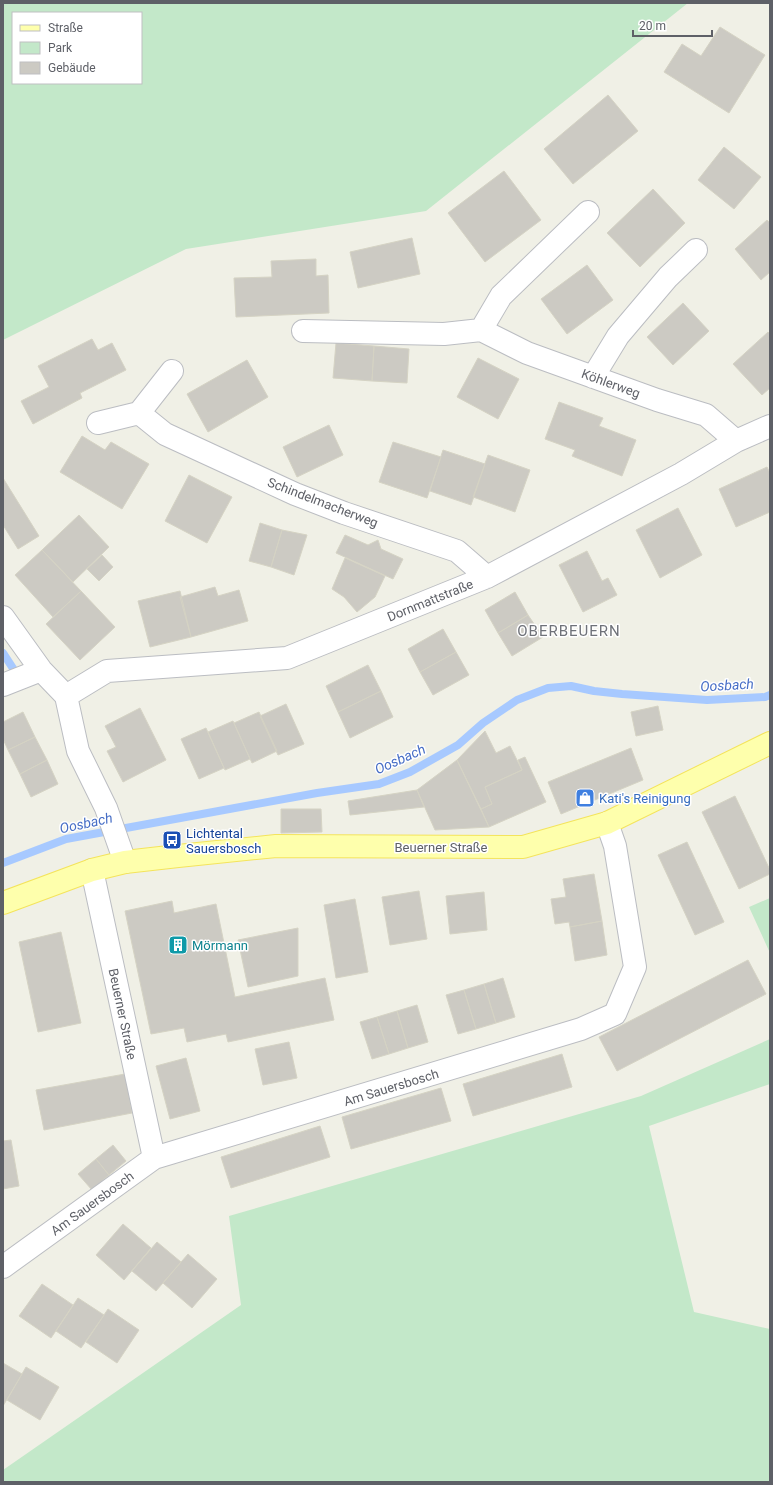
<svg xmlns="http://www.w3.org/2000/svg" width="773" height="1485" font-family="Roboto,sans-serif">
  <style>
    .green { fill: #c3e8c9; fill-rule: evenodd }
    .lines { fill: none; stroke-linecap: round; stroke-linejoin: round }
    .stream { stroke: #a7c9ff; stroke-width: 8 }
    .building { fill: #cccac3; stroke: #d5d3c4 }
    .minor-casing { stroke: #bbbdc2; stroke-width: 24 }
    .major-casing { stroke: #f4e45c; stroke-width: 24 }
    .minor { stroke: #fff; stroke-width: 22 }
    .major { stroke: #feffac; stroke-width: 22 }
    .labels { text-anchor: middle; stroke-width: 3; stroke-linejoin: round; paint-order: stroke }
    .street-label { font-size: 13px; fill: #5e6067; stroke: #fff }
    .shop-label { font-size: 13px; fill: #366cbe; stroke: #fff; text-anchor: start }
    .transit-label { font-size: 13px; fill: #164399; stroke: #fff; text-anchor: start }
    .culture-label { font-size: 13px; fill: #0d838f; stroke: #fff; text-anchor: start }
    .water-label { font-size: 14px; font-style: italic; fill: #476ec6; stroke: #fff }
    .quarter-label { font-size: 15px; letter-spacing: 1px; fill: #6f7279; stroke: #fff }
  </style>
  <rect width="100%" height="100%" fill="#f0f0e6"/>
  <!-- green -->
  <path class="green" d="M3,3H688L426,211L186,249L3,340ZM13,13H141V83H13Z
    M770,898V953L749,907Z
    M770,1039V1084L649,1126L694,1312L770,1329V1482H3V1470L241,1305L229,1216L641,1096Z"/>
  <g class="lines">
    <!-- stream -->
    <path class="stream" d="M3,653L16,673
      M3,863L66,839L317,793L379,784L410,772L458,745L483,723L517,700L548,688L571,686L594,691L622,694L707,700L765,697L770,695"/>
  </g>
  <!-- building -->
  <path class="building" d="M720,27L765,55L729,113L664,72L682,44L701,56Z
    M608,95L638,131L573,184L544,149Z
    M724,147L761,177L734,209L698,180Z
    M504,171L541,220L485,262L448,213Z
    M653,189L685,223L640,267L607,233Z
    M767,220L770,223V272L761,280L735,249Z
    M412,238L420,274L358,288L350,252Z
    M316,259V276L328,275L329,313L236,317L234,278L272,277L271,261Z
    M587,265L613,300L567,334L541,299Z
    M683,303L709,331L673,365L647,337Z
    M768,332L770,334V388L762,395L733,364Z
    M92,339L98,350L112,343L126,370L80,393L82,398L33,424L21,401L49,387L38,366Z
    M336,343L374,346L372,381L333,378Z
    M374,346L409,349L407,383L372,381Z
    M478,358L519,379L498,419L457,397Z
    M247,360L268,397L208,432L187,394Z
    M559,402L603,418L599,426L636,440L622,476L572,456L575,450L545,439Z
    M329,425L343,455L297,477L283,447Z
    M82,436L105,450L111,442L149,464L122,509L60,472Z
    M393,442L441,457L427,498L379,482Z
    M443,450L485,464L471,505L430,491Z
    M488,455L530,470L515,512L473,497Z
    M767,467L770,473V512L736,527L719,489Z
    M189,475L232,497L207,543L165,521Z
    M3,478L39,536L18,549L3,525Z
    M678,508L702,555L660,578L636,530Z
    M79,515L109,547L73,582L42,550Z
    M260,523L282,530L271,567L249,561Z
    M282,530L307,535L294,575L271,567Z
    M345,535L368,545L378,540L381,549L403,559L393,579L336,553Z
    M42,550L81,591L53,617L15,575Z
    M587,551L602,581L608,578L617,595L583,612L559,565Z
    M102,555L113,567L99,581L87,569Z
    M345,558L385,576L375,597L357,612L344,597L332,589Z
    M215,587L218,596L239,590L248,621L191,637L180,597Z
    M81,591L115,627L80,660L46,624Z
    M180,591L191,637L150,647L138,601Z
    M515,592L528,615L498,633L485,610Z
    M528,615L543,637L512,656L498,633Z
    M443,629L456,652L420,672L408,649Z
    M456,652L469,675L433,695L420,672Z
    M368,665L381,691L338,712L326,686Z
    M381,691L393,717L350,738L338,712Z
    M286,704L304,744L278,755L260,716Z
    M658,706L663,730L636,736L631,712Z
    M140,708L166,760L123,782L107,751L116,747L105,726Z
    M23,712L35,737L8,750L3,739V722Z
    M259,712L277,751L252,763L234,723Z
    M233,721L250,759L225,770L208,732Z
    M206,728L224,768L199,779L181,739Z
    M485,731L496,753L510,746L522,770L485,787L492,804L481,809L457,760Z
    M35,737L47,760L20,774L8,750Z
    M631,748L643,780L561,814L548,782Z
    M525,757L546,802L489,827L481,809L492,804L485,787L522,770L518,760Z
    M47,760L58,784L31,797L20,774Z
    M457,760L489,827L435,830L417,790Z
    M417,790L424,807L350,815L348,801Z
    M735,796L770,870V874L739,889L702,812Z
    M281,809H321L322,832L281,833Z
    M687,842L724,922L695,935L658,855Z
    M594,874L602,921L570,927L569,922L555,924L551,899L566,897L563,879Z
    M419,891L427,939L390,945L382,897Z
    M484,892L487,930L450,934L446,896Z
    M355,899L368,972L336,978L324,905Z
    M172,901L174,913L216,904L235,997L325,978L334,1020L228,1042L226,1034L187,1042L184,1028L151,1034L125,911Z
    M602,921L607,955L575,961L570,927Z
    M298,928V976L248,987L238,940Z
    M61,932L81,1023L38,1032L19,942Z
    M748,960L766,994L617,1071L599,1037Z
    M503,978L515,1017L496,1023L484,984Z
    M484,984L496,1023L476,1029L464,990Z
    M464,990L476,1029L458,1034L446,995Z
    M417,1005L428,1042L408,1048L397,1011Z
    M397,1011L408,1048L389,1054L377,1017Z
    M377,1017L389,1054L372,1059L360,1022Z
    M289,1042L297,1078L263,1085L255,1049Z
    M562,1054L572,1087L473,1116L463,1084Z
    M186,1058L200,1111L170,1119L156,1066Z
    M125,1074L132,1113L44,1130L36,1090Z
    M441,1088L451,1121L351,1149L342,1117Z
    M320,1126L330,1157L231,1188L221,1157Z
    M11,1140L19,1186L3,1189V1141Z
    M113,1145L126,1161L109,1175L96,1159Z
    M96,1159L109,1175L92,1190L78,1174Z
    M123,1224L151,1248L124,1280L96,1255Z
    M157,1242L181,1262L156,1291L132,1271Z
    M188,1254L217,1279L192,1308L163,1283Z
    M42,1284L73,1305L51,1338L19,1316Z
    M78,1298L104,1315L81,1348L56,1331Z
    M108,1309L139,1330L117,1363L86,1342Z
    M3,1363L22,1374L3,1406Z
    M26,1367L59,1387L40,1420L7,1400Z"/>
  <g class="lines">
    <!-- minor casing -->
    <g class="minor-casing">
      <path id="minor" d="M481,330L527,353L657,400L706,415L736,441
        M303,331L444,334L481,330L501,296L588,212
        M593,377L618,336L668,277L696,250
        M139,413L165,434L295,494L344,513L457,551L487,577
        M98,423L139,413L172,371
        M3,617L41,670L66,696L78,751L106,808L125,862
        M3,685L41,670
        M66,696L107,671L287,658L487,577L681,474L736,441L770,426
        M92,870L154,1158
        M3,1267L154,1158L581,1029L615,1014L635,967L615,846L607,823"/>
    </g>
    <!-- major casing -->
    <g class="major-casing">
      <path id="major" d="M3,903L92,870L125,862L178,856L276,846L523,847L607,823L770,743"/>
    </g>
    <!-- minor -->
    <use href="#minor" class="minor"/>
    <!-- major -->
    <use href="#major" class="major"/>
  </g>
  <!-- icons -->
  <defs>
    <g id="shop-square" transform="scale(1)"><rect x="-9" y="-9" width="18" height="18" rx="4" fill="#3f7fe0" stroke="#fff"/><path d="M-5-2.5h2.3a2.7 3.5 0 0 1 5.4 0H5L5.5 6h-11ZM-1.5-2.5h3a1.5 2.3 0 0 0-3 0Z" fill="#fff"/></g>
    <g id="bus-square" transform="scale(1)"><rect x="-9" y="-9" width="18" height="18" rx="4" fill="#1a4fb4" stroke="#fff"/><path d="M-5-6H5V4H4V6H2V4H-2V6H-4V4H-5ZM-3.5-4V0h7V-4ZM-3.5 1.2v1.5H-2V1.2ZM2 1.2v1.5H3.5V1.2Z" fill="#fff"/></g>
    <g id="building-square" transform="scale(1)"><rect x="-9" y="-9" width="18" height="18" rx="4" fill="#0f9aa8" stroke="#fff"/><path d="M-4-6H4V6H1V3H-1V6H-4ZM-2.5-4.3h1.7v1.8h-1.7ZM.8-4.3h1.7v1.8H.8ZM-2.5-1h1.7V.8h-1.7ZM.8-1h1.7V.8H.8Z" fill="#fff"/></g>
  </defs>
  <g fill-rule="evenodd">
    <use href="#shop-square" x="585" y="798"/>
    <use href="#bus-square" x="172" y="840"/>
    <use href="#building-square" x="178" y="945"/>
  </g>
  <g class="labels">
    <!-- street labels -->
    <g class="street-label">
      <text transform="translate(611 383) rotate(20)" y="5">Köhlerweg</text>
      <text transform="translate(323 502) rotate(21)" y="5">Schindelmacherweg</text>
      <text transform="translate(430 600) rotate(-22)" y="5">Dornmattstraße</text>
      <text x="441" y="852">Beuerner Straße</text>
      <text transform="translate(123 1014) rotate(78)" y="5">Beuerner Straße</text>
      <text transform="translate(391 1087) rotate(-17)" y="5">Am Sauersbosch</text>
      <text transform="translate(92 1203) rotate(-36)" y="5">Am Sauersbosch</text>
    </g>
    <!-- shop labels -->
    <g class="shop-label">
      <text x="599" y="803">Kati's Reinigung</text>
    </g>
    <!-- transit labels -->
    <g class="transit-label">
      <text x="186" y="838">Lichtental<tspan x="186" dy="15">Sauersbosch</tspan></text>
    </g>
    <!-- culture labels -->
    <g class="culture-label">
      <text x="192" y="950">Mörmann</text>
    </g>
    <!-- water labels -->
    <g class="water-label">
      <text transform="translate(727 685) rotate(-3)" y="5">Oosbach</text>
      <text transform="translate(400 759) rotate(-24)" y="5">Oosbach</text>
      <text transform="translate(86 823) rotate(-12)" y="5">Oosbach</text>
    </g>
    <!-- quarter labels -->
    <g class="quarter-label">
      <text x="569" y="636">OBERBEUERN</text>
    </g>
  </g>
  <!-- border -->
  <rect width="773" height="1485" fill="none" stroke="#5e6067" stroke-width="8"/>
  <!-- legend -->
  <rect x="12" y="12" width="130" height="72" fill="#ffffff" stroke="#bfbfc2"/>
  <rect x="20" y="25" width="20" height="6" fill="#feffac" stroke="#bfbfc2"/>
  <text x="48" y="32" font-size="12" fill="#5e6067">Straße</text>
  <rect x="20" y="42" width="20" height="12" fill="#c3e8c9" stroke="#bfbfc2"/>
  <text x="48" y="52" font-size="12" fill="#5e6067">Park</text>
  <rect x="20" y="62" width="20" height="12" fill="#cccac3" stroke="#bfbfc2"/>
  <text x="48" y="72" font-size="12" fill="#5e6067">Gebäude</text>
  <!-- scale -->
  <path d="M633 30v6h79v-6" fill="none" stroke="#5e6067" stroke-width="2"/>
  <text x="639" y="30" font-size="12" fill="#5e6067" stroke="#ffffff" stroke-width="3" paint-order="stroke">20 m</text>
</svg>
